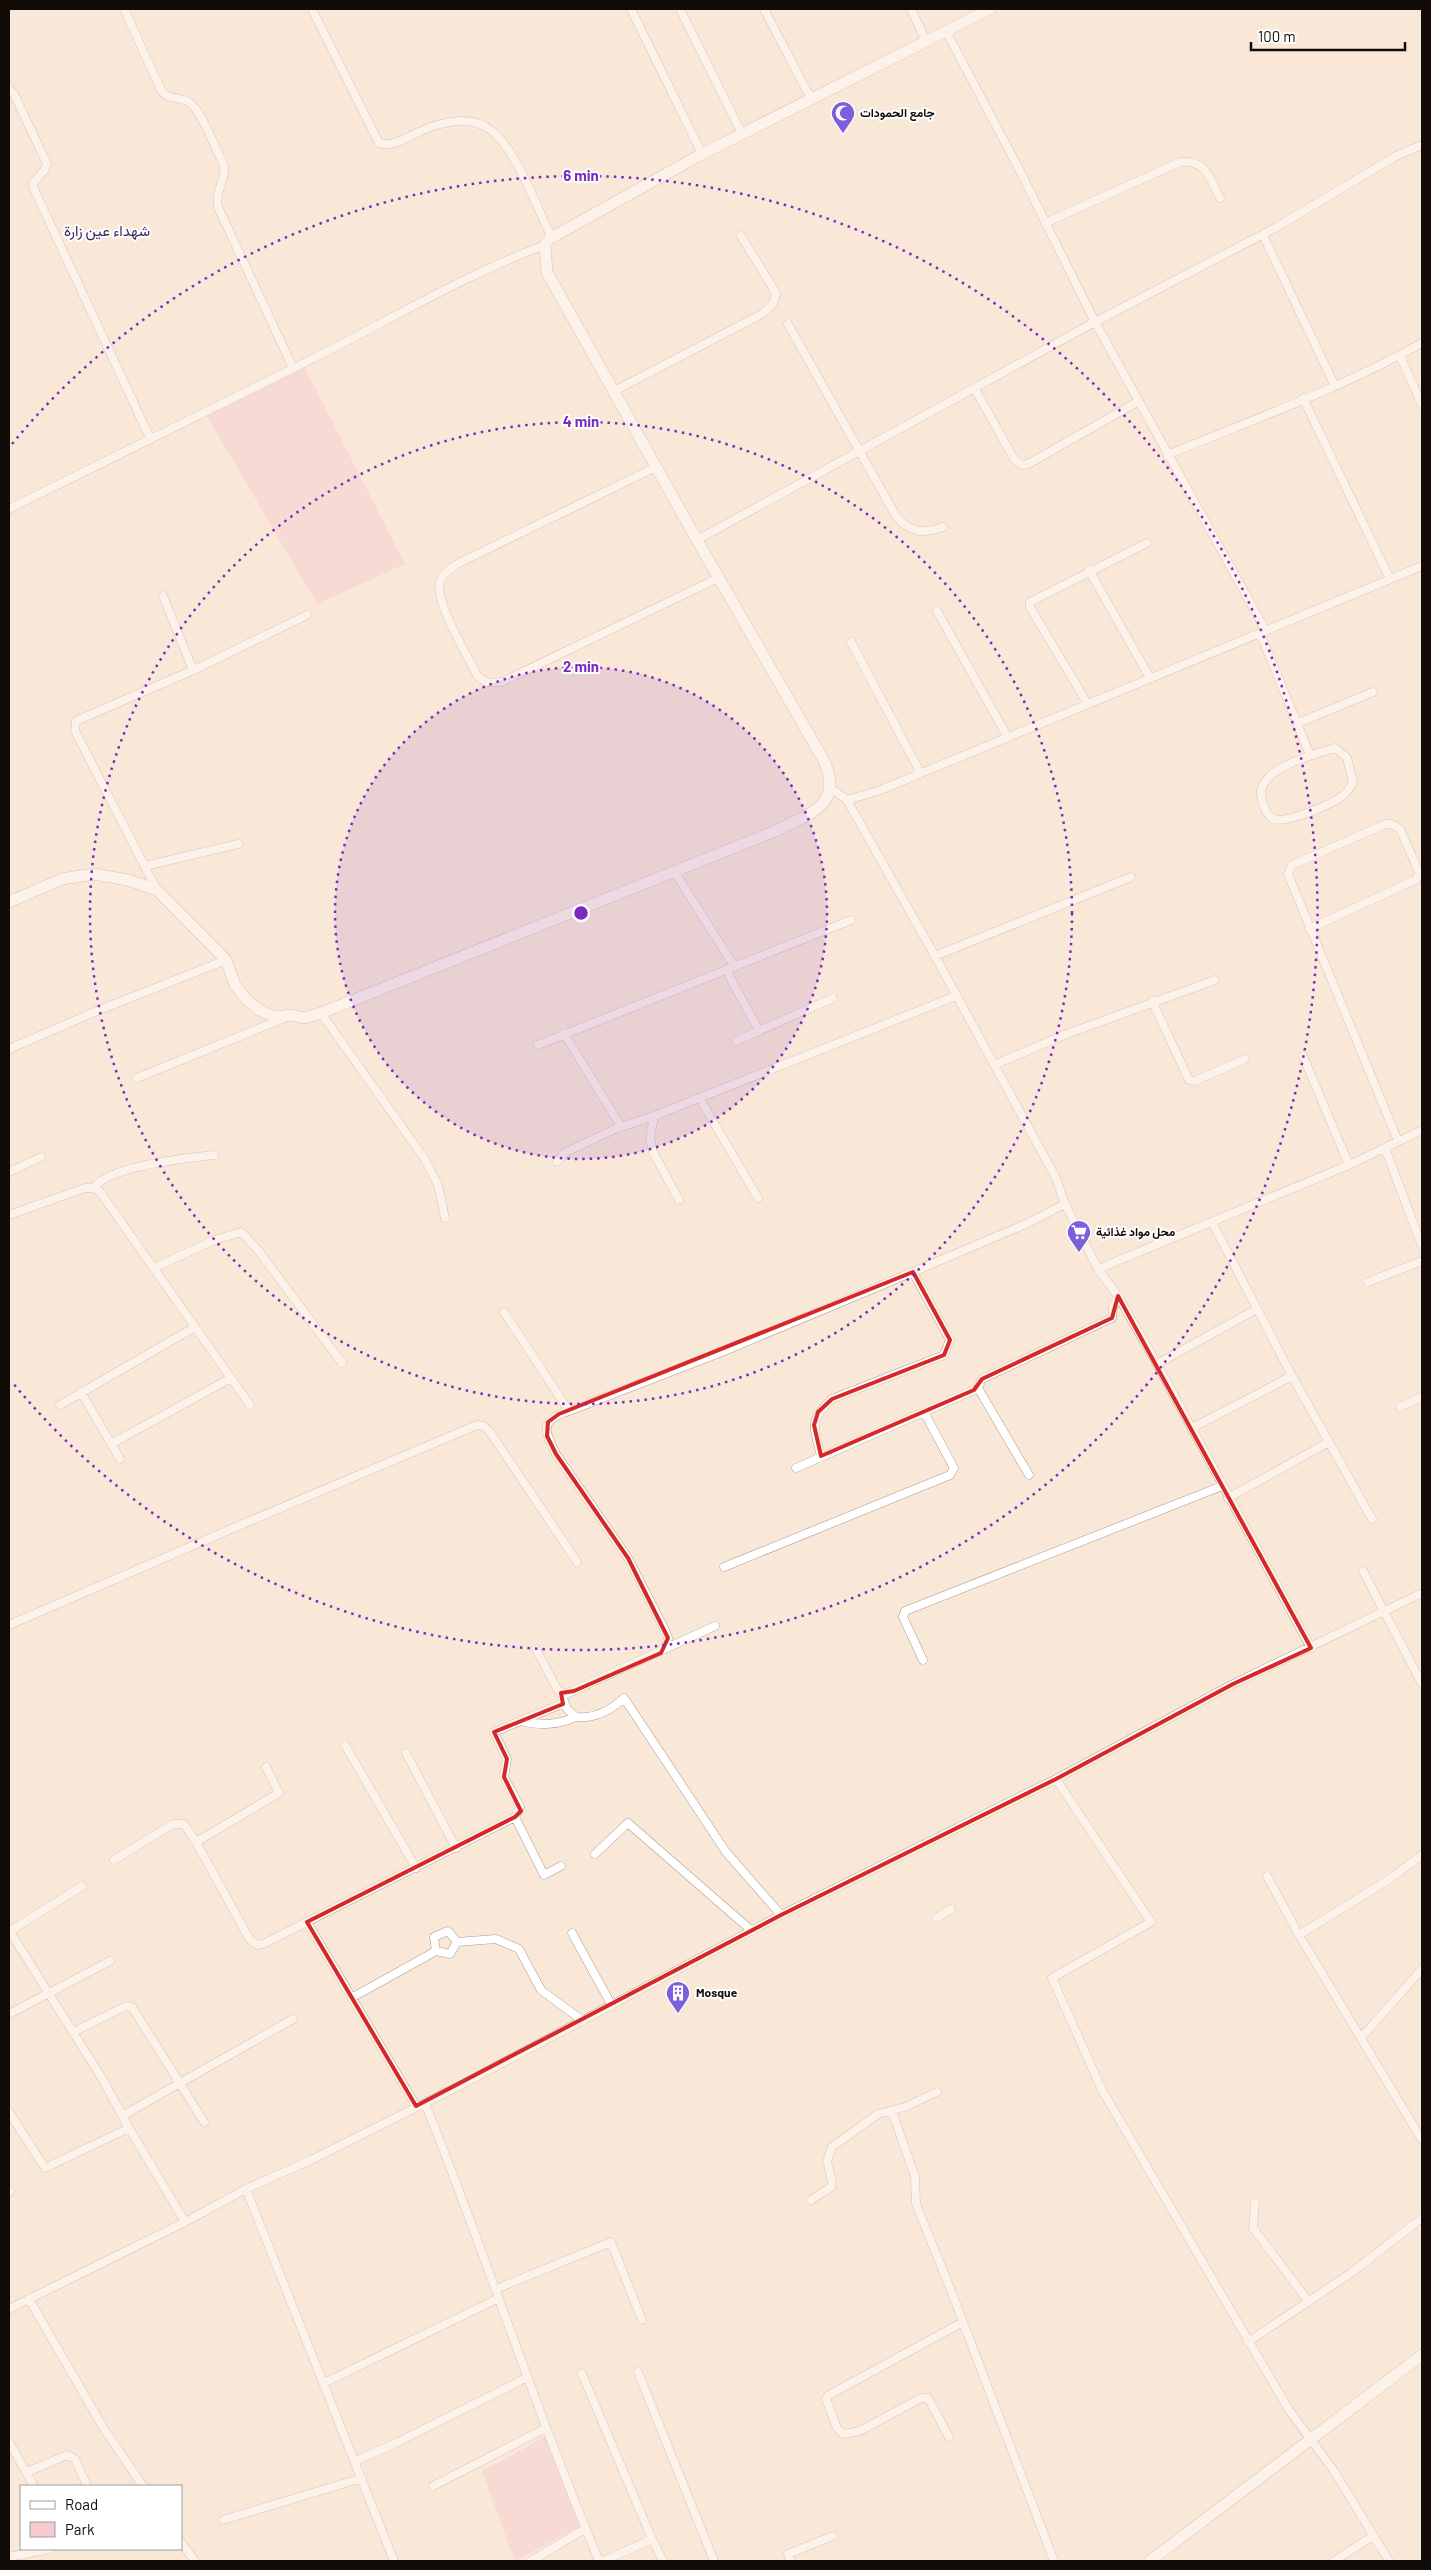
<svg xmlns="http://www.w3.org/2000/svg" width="1431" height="2570" font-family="Barlow,Vazirmatn,sans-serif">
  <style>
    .green { fill: #f5cbd0 }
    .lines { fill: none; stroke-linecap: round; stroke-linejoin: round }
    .street-casing { stroke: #ad9c8d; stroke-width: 9 }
    .secondary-casing { stroke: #ad9c8d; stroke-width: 12 }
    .street { stroke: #fff; stroke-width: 8 }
    .secondary { stroke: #fff; stroke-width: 11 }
    .marked { fill: none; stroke: #d62828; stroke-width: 4; stroke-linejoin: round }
    .ring { fill: none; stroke: #7b2cbf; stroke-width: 2.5; stroke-dasharray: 2.5 5 }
    .labels { text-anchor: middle; stroke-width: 4; stroke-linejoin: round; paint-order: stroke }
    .poi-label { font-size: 12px; font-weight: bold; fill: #110c07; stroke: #fff; text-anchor: start }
    .quarter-label { font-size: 15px; fill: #362863; stroke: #fff }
    .centre { fill: #7b2cbf; stroke: #fff; stroke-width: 2.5 }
    .ring-label { font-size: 15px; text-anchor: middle; font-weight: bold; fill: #7b2cbf; stroke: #fff; stroke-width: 4; stroke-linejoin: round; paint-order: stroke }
  </style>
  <rect width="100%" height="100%" fill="#f9e7d7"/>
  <!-- green -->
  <path class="green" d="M305,368L405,564L317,604L207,416Z
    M545,2437L583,2525L515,2561L482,2471Z"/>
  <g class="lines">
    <!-- street casing -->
    <g class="street-casing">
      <path id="street" d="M124,9L162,92C171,101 181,96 190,103C202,111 216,151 224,165C226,182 215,188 218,207L293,368
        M312,9L379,143C392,148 407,137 419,132C440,122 471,114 492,131C515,148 538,210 552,238
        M631,9L702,154
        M680,9L742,134
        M764,9L811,99
        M911,9L926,41
        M946,31L1020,171L1095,322L1266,631
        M9,89L14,94L47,164L44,171L33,183L34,189L150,438
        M1045,223L1180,162C1207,160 1209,177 1220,198
        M1263,235L1334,384
        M788,324L896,516C910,533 923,534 943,527
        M1400,356L1422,405
        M975,389L1014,459L1022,465L1028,464L1139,401
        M614,391L762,314L773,304L776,293L741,236
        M1303,398L1390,579
        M1167,455C1252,420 1342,388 1422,343
        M656,467L457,564C450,569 443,573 440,581C433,600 468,656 477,675C485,684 491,683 502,682L718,578
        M9,509C110,458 212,409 314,358C390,320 464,275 545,245
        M697,540L1095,322L1275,228L1396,156L1422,145
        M1089,570L1150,678
        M163,596L193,670
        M937,611L1007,736
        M1260,633L1310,755
        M851,642L920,772
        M1087,703L1030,607V602L1147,543
        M1298,723L1373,692
        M1335,748L1347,758L1353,782C1350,789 1345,795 1338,799C1326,806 1285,824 1274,819C1266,815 1264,807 1262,800C1252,770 1314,754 1335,748Z
        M832,789L847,800L935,956L1056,1178L1065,1204L1098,1269L1118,1296L1157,1364L1311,1648
        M847,800L878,791L1422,566
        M145,866L238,844
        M674,871L734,966
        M157,890L75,731L76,721L198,668L307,615
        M1309,929L1417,879L1419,872L1400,829L1391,824H1386L1292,865L1288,874L1398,1141
        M935,956L1131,877
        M726,970L758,1029
        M1152,1001L1189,1080L1195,1081L1245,1059
        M321,1013L424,1158L438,1185L445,1218
        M564,1033L621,1127
        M736,1041L833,998
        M538,1045L851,920
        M9,1049L97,1011L226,960
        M1303,1056L1349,1165
        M994,1065L1064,1035L1215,980
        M137,1078L282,1019
        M700,1099L758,1198
        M1385,1148L1422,1246
        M557,1162L564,1153L615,1129L654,1116
        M9,1172L41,1157
        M94,1188C107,1166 188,1158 214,1155
        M679,1200L653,1152L650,1138L654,1116L956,996
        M9,1215L85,1188H94L100,1192L250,1405
        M1212,1222L1292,1376L1372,1519
        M154,1268L212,1241L241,1232L258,1250L342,1363
        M1098,1269L1349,1165L1422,1130
        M1368,1282L1422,1261
        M504,1312L569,1411L722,1352L875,1288L1028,1223L1065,1204
        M1157,1364L1257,1309
        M978,1388L1029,1475
        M81,1392L120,1459
        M60,1405L195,1327
        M1400,1407L1422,1397
        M569,1411C539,1420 544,1431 556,1454L628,1558L665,1630L668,1638L666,1647
        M1192,1428L1292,1376
        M111,1444L231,1378
        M821,1456C814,1426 808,1421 832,1399L944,1355L950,1340L913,1272
        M796,1468L974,1390L978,1388L982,1379L1112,1318L1113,1307L1118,1296
        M1228,1498L1329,1442
        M724,1567L950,1475L954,1468L924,1412
        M1363,1571L1422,1684
        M9,1625L238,1526L477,1425L484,1426L490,1432L577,1562
        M536,1649L557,1689L566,1694L715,1626
        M923,1660L903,1617L905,1611L1222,1486
        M561,1693L567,1709L576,1717C595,1719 610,1711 624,1698L726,1852L781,1915
        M521,1721C541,1726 557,1725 576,1717
        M345,1745L416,1868
        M406,1753L456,1848
        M1056,1779L1151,1922L1052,1978L1102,2090L1289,2410L1334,2471L1389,2561
        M515,1817L544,1875L561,1866
        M196,1842L279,1793L266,1767
        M595,1854L628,1823L752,1931
        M114,1860L173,1824H184L196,1842L250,1940L258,1945L263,1944L515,1817L520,1807L504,1777L507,1759L494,1732L564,1703
        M1267,1876L1299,1935L1422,2140
        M936,1918L951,1909
        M307,1922L416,2106
        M9,1930L103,2080L129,2128L185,2222
        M10,1931L82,1886
        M448,1931L457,1942L450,1954L436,1951L434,1937Z
        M572,1933L612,2006
        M1299,1935L1391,1878L1422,1855
        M457,1942L496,1939L519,1949L541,1990L583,2021
        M353,1997L436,1951
        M9,2014L110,1961
        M73,2032L126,2006L132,2007L204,2122
        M1361,2038L1422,1969
        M425,2103C486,2255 536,2411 599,2561
        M892,2111L915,2177L916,2204L950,2288L1054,2561
        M9,2112L45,2168L129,2128
        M122,2116L293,2019
        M246,2189L394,2561
        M9,2192L10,2191
        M811,2200L831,2187L832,2181L827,2161L832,2147L878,2114L905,2107L937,2092
        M1255,2203L1253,2228L1309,2302
        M496,2289L611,2242L642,2320
        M29,2299L104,2429L143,2486
        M9,2309L185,2222L246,2189L311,2160L459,2086L781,1915L1056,1779L1233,1684L1422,1593
        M1248,2342L1351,2273L1422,2218
        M638,2372L714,2561
        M582,2374L652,2539L604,2561
        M324,2383L499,2298
        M949,2437L928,2398H921L860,2431L843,2434L837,2428L826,2399L829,2395L963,2322
        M9,2442L34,2486
        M355,2461L396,2443L528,2377
        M27,2472L67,2455L75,2459L87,2486
        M433,2486L546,2428
        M223,2520L362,2478
        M652,2539L663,2561
        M181,2542L195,2561
        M9,2557L50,2549
        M531,2561L585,2529
        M791,2561L788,2554L833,2536
        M1334,2561L1373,2536"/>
    </g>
    <!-- secondary casing -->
    <g class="secondary-casing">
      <path id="secondary" d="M9,902L62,879L93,874L128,880L157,890L226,960L235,985L246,999L259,1010L275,1017L291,1015L304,1018L321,1013L773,832C808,814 846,806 823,759L697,540L553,283L547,272L545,245L549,239L702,154L990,9
        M1150,2561L1422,2355"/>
    </g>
    <!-- street -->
    <use href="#street" class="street"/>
    <!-- secondary -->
    <use href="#secondary" class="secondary"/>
  </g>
  <!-- marked area -->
  <path d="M0 0H1431V2570H0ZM913,1272L950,1340L944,1355L832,1399L818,1412L814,1425L821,1456L974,1390L982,1379L1112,1318L1118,1296L1311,1648L1233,1684L1056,1779L781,1915L416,2106L307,1922L515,1817L521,1811L504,1777L507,1759L494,1732L563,1704L561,1693L574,1691L661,1653L668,1638L628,1558L556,1454L547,1436L548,1422L559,1414Z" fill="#f9e7d7" fill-opacity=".55" fill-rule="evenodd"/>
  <path class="marked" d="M913,1272L950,1340L944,1355L832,1399L818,1412L814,1425L821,1456L974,1390L982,1379L1112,1318L1118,1296L1311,1648L1233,1684L1056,1779L781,1915L416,2106L307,1922L515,1817L521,1811L504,1777L507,1759L494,1732L563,1704L561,1693L574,1691L661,1653L668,1638L628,1558L556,1454L547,1436L548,1422L559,1414Z"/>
  <!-- distance rings -->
  <circle cx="581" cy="913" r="246" fill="#7b2cbf" fill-opacity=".12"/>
  <g class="ring">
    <circle cx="581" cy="913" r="246"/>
    <circle cx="581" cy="913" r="491"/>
    <path d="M12 444A737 737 0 1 1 12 1382"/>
  </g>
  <!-- icons -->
  <defs>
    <g id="mosque-pin" transform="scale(1.25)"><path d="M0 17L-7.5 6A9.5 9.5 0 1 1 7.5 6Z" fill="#7c5fda" stroke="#fff"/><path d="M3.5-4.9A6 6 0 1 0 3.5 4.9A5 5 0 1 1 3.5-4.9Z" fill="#fff"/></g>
    <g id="supermarket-pin" transform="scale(1.25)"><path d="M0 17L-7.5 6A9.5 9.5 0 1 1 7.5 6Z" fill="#7c5fda" stroke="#fff"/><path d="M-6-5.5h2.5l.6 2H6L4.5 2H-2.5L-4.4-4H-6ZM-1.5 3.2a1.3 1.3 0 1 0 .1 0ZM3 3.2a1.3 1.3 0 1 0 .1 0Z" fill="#fff"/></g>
    <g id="building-pin" transform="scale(1.25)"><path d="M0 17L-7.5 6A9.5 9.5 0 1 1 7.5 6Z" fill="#7c5fda" stroke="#fff"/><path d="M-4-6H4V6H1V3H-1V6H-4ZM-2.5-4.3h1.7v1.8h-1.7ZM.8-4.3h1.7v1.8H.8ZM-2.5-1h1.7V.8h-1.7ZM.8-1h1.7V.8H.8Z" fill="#fff"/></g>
  </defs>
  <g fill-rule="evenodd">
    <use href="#mosque-pin" x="843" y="113"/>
    <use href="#supermarket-pin" x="1079" y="1232"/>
    <use href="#building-pin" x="678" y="1993"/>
  </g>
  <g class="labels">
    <!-- poi labels -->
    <g class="poi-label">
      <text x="860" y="117">جامع الحمودات</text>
      <text x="1096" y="1236">محل مواد غذائية</text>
      <text x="696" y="1997">Mosque</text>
    </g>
    <!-- quarter labels -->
    <g class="quarter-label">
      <text x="107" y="236">شهداء عين زارة</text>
    </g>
  </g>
  <circle cx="581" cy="913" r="8" class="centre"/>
  <g class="ring-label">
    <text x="581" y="181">6 min</text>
    <text x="581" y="427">4 min</text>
    <text x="581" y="672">2 min</text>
  </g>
  <!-- border -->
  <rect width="1431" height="2570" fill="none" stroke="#110c07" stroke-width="20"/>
  <!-- legend -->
  <rect x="20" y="2485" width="162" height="65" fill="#ffffff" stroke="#a09e9c"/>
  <rect x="30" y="2501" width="25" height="8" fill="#ffffff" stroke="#a09e9c"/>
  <text x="65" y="2510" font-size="15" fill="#110c07">Road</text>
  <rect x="30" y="2522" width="25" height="15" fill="#f5cbd0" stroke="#a09e9c"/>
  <text x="65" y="2535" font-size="15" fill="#110c07">Park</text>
  <!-- scale -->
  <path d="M1251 42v8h154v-8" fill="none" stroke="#110c07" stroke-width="2.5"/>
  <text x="1258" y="42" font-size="15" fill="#110c07" stroke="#ffffff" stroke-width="4" paint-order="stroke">100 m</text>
</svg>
